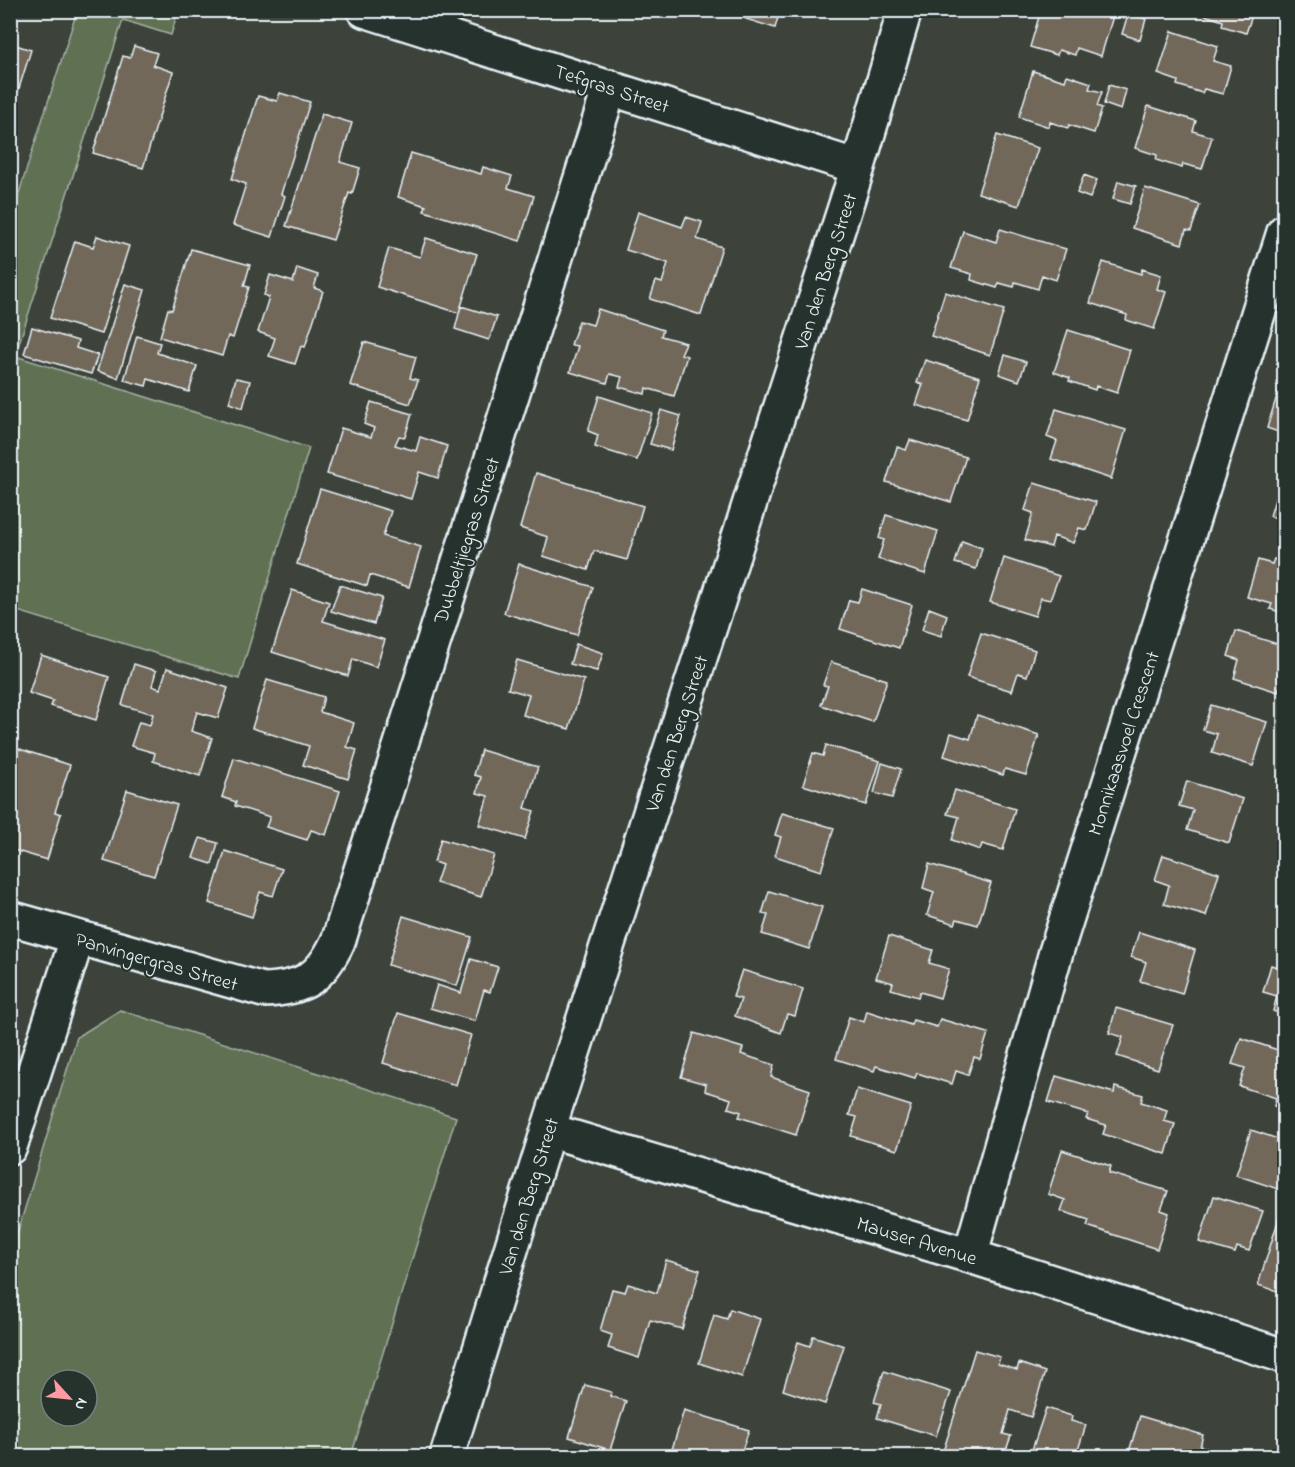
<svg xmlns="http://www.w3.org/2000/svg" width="1295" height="1467" font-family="'Indie Flower',sans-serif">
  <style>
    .green { fill: #607153; stroke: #a4b1a6; stroke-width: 1.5; fill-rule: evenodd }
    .building { fill: #72685a; stroke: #e8f1f8; stroke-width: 1.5 }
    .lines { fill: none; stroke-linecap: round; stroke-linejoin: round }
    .minor-casing { stroke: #e8f1f8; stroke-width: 38 }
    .minor { stroke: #26332d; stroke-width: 33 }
    .labels { text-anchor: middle; stroke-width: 4.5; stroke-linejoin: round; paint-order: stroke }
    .street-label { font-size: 20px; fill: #e8f1f8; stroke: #26332d }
  </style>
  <rect width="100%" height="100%" fill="#3d433a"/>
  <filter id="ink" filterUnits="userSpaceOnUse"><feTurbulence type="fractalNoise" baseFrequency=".0167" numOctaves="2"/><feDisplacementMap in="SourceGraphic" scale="12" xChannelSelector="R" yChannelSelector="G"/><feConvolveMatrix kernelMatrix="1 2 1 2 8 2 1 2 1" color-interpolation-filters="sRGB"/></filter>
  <g filter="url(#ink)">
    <!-- green -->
    <path class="green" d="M77,11H178L171,35L123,20L15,356L309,448L239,679L11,609V218Z
      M120,1010L456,1117L351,1456H11V1254L77,1037ZM51,1380H87V1416H51Z"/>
    <!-- building -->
    <path class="building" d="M738,10H799L797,19L779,14L775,28L746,19L748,13Z
      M1041,10H1078L1088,13L1089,10H1107L1114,13L1101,56L1077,48L1075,55L1059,50L1057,55L1030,47Z
      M1189,10H1254L1246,33L1222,26L1223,21Z
      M1128,14L1146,19L1140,40L1122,34Z
      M1172,31L1218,46L1213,61L1231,66L1223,94L1204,89L1202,93L1177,85L1178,81L1158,74Z
      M10,43L31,50L10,117Z
      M134,46L157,53L153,65L173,72L143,168L93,153L123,56L130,58Z
      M1033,71L1065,81L1067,75L1091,83L1089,89L1102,92L1097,106L1102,108L1094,133L1069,125L1068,128L1050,122L1049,127L1019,117Z
      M1109,85L1126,90L1121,110L1104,104Z
      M280,93L310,102L281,194L285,196L272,237L233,225L246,184L232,179L258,96L277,101Z
      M1148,106L1196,121L1193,131L1212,137L1202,169L1183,164L1182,168L1156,160L1157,155L1135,148Z
      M322,114L352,123L340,162L360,168L352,194L349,193L333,240L286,226Z
      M997,135L1038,148L1019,206L978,193Z
      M411,153L481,174L483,167L512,176L508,188L534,196L520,241L424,211L426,206L398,197Z
      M1084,175L1097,180L1090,198L1077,193Z
      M1118,181L1136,186L1130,204L1113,199Z
      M1145,188L1200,205L1191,231L1186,230L1182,244L1132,228Z
      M638,212L682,227L686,217L702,222L697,239L722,247L701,315L650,299L656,281L662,283L668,263L626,250Z
      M1000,229L1066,249L1056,280L1042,275L1038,289L1015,282L1014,287L999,283L997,288L971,280L972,274L951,268L963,231L996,242Z
      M97,236L129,246L101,334L50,318L75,241L93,247Z
      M426,238L477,254L459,313L377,287L389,248L420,257Z
      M191,249L250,265L244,286L249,287L233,338L228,336L222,356L160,337L168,309L172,310Z
      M1103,262L1141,274L1142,269L1161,275L1157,289L1166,292L1154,329L1126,320L1127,315L1090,303Z
      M297,268L318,275L314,288L323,291L305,347L301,346L295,364L269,356L275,338L258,332L269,297L264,295L270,275L293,282Z
      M125,284L145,290L118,378L97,371Z
      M945,292L1004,310L990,355L931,336Z
      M461,306L497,317L489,340L455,329Z
      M598,309L663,330L661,336L686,343L681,354L687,356L674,396L646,388L645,394L619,387L622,377L610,374L607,383L570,372L578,346L571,345L579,321L593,325Z
      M32,327L78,341L76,348L98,355L91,374L24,354Z
      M1068,330L1130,350L1117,393L1096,386L1095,390L1069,381L1070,378L1054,372Z
      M137,336L160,343L157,353L197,366L189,392L148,379L146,386L124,380Z
      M364,342L416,357L410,378L418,380L410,404L350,385Z
      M1005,355L1026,362L1019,381L999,374Z
      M925,360L980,377L967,420L916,405L923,384L917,383Z
      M236,378L250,381L243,408L229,403Z
      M1279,389L1284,390V434L1267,428Z
      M599,396L652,413L637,460L595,447L598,435L588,431Z
      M371,402L412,414L405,437L399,436L395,445L416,451L420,437L447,446L438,478L419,472L411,499L327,474L341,428L371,437L374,428L364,424Z
      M1056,409L1126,430L1111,479L1051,459L1057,441L1047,437Z
      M661,410L681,416L671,450L650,444Z
      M910,440L966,457L951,502L886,482L897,447L906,450Z
      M536,473L643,506L627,560L594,551L588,570L543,556L548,537L520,528Z
      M1034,483L1096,502L1087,530L1079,528L1073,543L1054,536L1051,547L1025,540L1033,513L1025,510Z
      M1280,483L1284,484V521L1270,516Z
      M320,489L391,511L383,536L421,547L409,587L370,575L367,586L297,564Z
      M886,515L938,531L925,574L878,559L884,540L879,538Z
      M962,541L982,548L976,569L955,563Z
      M1004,558L1059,576L1050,600L1041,598L1035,616L990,602Z
      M1274,559L1284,562V613L1270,609L1272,604L1247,597L1258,560L1272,564Z
      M519,564L593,587L577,635L504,613Z
      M340,585L382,598L374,624L331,611Z
      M862,589L912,605L899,648L840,629L849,600L858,602Z
      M292,590L329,602L323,621L385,640L376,667L353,659L348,676L272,652Z
      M929,608L947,615L941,636L922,630Z
      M1236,631L1284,646V672L1278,692L1234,678L1239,660L1228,656Z
      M981,633L1035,650L1027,676L1018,673L1012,691L967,677Z
      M576,644L603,653L597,671L570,664Z
      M41,655L109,677L96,720L51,706L53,701L29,693Z
      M517,660L584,680L569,729L523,715L529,695L508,689Z
      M831,662L887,680L873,722L821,705L828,686L823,685Z
      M134,664L156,671L152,686L160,689L167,668L228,688L218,718L197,712L191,731L212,738L200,776L153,761L155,753L131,746L139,722L150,725L153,714L122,705Z
      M267,680L324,697L320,712L354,723L347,747L357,750L348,779L303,765L309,746L252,728Z
      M1211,705L1267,722L1253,766L1212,753L1217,734L1203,730Z
      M977,715L1039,735L1026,775L1005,769L1003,775L944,756L951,733L970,739Z
      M826,745L880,761L866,805L803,785L813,753L823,756Z
      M10,746L70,765L55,812L61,814L47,860L10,849Z
      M481,750L538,767L525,808L534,811L525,839L479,825L488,796L477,793L481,777L474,775Z
      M234,758L340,791L326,835L311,830L307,840L266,827L270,817L235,806L236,802L222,797Z
      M882,763L901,769L892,798L874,793Z
      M1187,781L1243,799L1229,843L1187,830L1193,810L1179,806Z
      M127,790L177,805L154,876L104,861Z
      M955,790L1015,809L1003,850L982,844L980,850L952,840L959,817L947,814Z
      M782,813L834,828L821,871L775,856L781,837L775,835Z
      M200,838L218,843L212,864L193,858Z
      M441,839L494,855L481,897L436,883L442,865L434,862Z
      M225,851L282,869L273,896L260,892L252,917L209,903Z
      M1163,855L1219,873L1206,916L1164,904L1169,885L1155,880Z
      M929,864L991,883L978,925L957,919L955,924L927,915L934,892L923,888Z
      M769,891L822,907L809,949L762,934L768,915L762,914Z
      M403,916L472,937L457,986L388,965Z
      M1139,932L1195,950L1182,994L1140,981L1146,962L1131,957Z
      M889,936L933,950L929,963L949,969L940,998L920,992L918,997L891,989L893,983L876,978Z
      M471,959L498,967L490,992L484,990L475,1021L430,1008L437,985L461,993Z
      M1271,965L1284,969V1015L1273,1011L1277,996L1263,992Z
      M742,970L803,989L795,1016L787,1014L781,1033L735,1016L741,999L733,997Z
      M1116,1008L1173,1025L1158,1069L1117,1056L1123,1037L1109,1033Z
      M867,1011L911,1025L913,1020L937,1027L940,1019L988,1033L980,1059L974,1057L968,1075L956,1071L952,1084L917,1073L915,1078L876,1066L874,1071L836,1059L849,1017L864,1022Z
      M398,1013L471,1035L456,1085L383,1063Z
      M694,1033L743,1048L741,1054L774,1065L771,1077L810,1090L796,1135L739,1117L741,1112L728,1108L731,1099L705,1091L706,1084L681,1077Z
      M1241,1038L1284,1052V1109L1274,1106L1276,1098L1239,1086L1245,1068L1232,1064Z
      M1056,1076L1114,1093L1115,1087L1143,1095L1141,1102L1167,1110L1164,1121L1175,1124L1166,1154L1103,1134L1106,1125L1086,1119L1088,1114L1048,1102Z
      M857,1089L911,1106L897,1150L851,1136L857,1117L849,1115Z
      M1251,1130L1284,1141V1191L1236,1175Z
      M1062,1150L1111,1166L1109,1173L1168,1191L1161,1210L1169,1213L1157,1249L1087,1226L1089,1220L1061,1211L1065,1200L1048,1194Z
      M1214,1196L1263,1211L1249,1251L1237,1247L1235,1253L1199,1242Z
      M1279,1218L1284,1220V1293L1258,1285Z
      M666,1260L700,1270L682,1329L650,1320L639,1358L608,1348L612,1335L600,1331L612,1289L625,1292L628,1284L657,1293Z
      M730,1309L760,1319L742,1377L699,1363L714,1315L727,1319Z
      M813,1336L844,1346L825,1404L783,1390L798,1342L810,1346Z
      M975,1350L1000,1357L998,1364L1017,1370L1019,1363L1045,1372L1031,1417L1010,1410L1003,1434L1011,1436L1004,1456H946L942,1455Z
      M884,1371L951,1392L936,1436L877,1418L881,1404L874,1402Z
      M585,1385L611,1392L610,1396L626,1401L610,1450L569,1437Z
      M1046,1408L1072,1416L1071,1421L1086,1425L1076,1456H1030Z
      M684,1410L749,1430L740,1456L724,1451L722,1456H670Z
      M1140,1416L1203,1435L1200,1447L1206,1448L1203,1456L1128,1455Z"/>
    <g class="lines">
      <!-- minor casing -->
      <g class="minor-casing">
        <path id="minor" d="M364,10L858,167
          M10,918L263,990C304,989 322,977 339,939L610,87
          M548,1130L970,1256L1284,1356
          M10,1147L77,939
          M970,1256L1056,952L1284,232
          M447,1456L548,1130L858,167L905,10"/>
      </g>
      <!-- minor -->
      <use href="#minor" class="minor"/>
    </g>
  </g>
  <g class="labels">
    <!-- street labels -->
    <g class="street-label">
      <text transform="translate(612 88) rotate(18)" y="7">Tefgras Street</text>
      <text transform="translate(825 271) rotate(-72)" y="7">Van den Berg Street</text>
      <text transform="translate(466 540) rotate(-72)" y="7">Dubbeltjiegras Street</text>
      <text transform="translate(676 733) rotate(-72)" y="7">Van den Berg Street</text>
      <text transform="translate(1123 743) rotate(-72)" y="7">Monnikaasvoel Crescent</text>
      <text transform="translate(157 961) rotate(16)" y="7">Panvingergras Street</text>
      <text transform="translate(528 1196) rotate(-73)" y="7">Van den Berg Street</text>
      <text transform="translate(917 1240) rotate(17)" y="7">Mauser Avenue</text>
    </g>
  </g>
  <!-- margin -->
  <rect width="1295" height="1467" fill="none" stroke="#26332d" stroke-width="36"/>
  <rect x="18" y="18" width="1259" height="1431" fill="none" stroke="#e8f1f8" stroke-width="2" filter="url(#ink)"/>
  <!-- north arrow -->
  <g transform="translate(69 1398) rotate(117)"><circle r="28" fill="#26332d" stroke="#747f7e" stroke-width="1.5"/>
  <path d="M0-4.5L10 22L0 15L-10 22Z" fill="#ff9aa2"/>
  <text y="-9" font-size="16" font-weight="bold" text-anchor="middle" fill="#e8f1f8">N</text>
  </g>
</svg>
